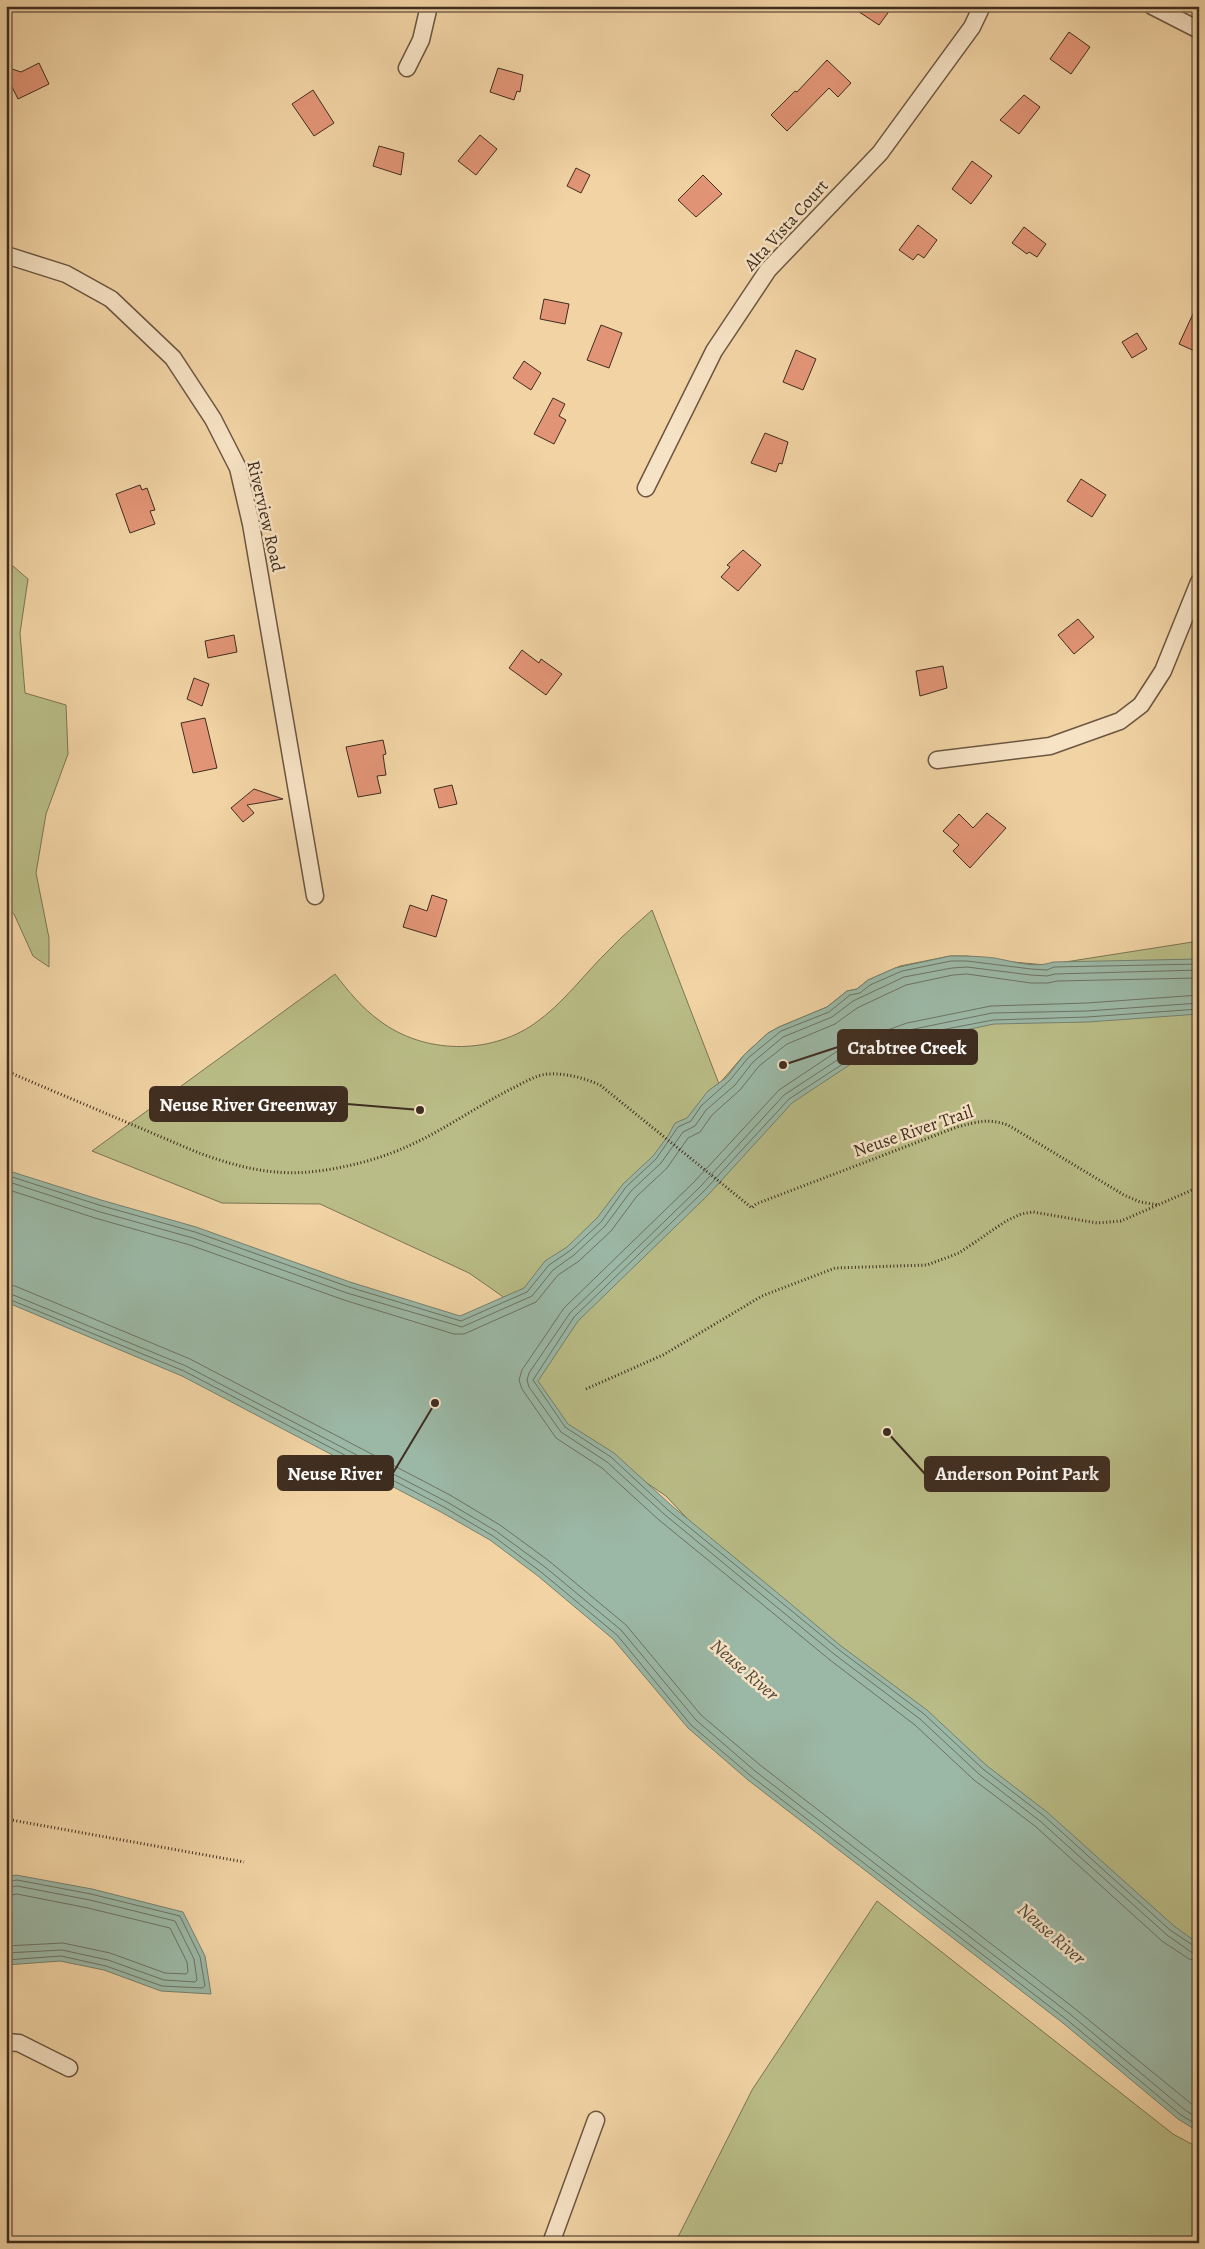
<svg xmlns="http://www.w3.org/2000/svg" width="1205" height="2249" font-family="Alegreya,serif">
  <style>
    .green { fill: #b9bc86; stroke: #7c7453 }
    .water { fill: #9bb8a6; stroke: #768070 }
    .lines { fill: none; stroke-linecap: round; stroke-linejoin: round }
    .shore { stroke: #6d7263; stroke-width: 1 }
    .building { fill: #e29576; stroke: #3f2d20 }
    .minor-casing { stroke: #6c5641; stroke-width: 19 }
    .path { stroke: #3f2d20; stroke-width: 3; stroke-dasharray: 1 2.5; stroke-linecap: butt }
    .minor { stroke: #f6e2c4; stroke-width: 16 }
    .labels { text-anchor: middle; stroke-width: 5; stroke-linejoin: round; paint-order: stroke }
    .street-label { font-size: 18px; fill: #3f2d20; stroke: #f6e2c4 }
    .water-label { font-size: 19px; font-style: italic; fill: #51493b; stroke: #f6e2c4 }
    .leader { fill: none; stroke: #3f2d20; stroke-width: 2 }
    .callout-dot { fill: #3f2d20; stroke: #f6e2c4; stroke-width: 2 }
    .callout { fill: #3f2d20; stroke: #3f2d20; stroke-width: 2 }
    .callout-label { font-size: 19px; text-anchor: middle; font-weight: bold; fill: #fff }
  </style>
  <rect width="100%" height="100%" fill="#f1d3a4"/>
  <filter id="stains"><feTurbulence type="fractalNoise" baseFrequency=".004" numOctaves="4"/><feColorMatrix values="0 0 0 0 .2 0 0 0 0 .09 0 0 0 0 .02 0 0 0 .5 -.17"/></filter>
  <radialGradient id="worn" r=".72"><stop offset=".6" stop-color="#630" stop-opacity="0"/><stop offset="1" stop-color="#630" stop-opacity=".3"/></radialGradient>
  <!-- green -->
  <path class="green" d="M6,560L28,579L20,633L25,693L66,705L68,754L46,814L36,873L49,938V967L33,956L14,914L6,908Z
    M652,910L719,1084L744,1055L768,1033L779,1027L827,1007L847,991L857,989L868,980L900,966L950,956H967L1013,962L1046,965L1199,941V1951L696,1528L666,1496L644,1481L606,1464L544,1401L502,1296L469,1273L320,1204L222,1203L92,1151L335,974C349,992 362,1008 380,1021C424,1054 489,1055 534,1024C563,1004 585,973 610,949C623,935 638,923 652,910Z
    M877,1901L1173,2134L1199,2148V2243H675L752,2090Z"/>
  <!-- water -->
  <path class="water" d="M950,956C964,956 979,956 994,958C1013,961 1034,969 1053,962L1199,959V1014L1088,1022L994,1024L911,1041L857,1060L792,1103L708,1195L578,1321L538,1381L568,1424L614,1453L672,1506L774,1590L841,1646L927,1710L986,1765L1047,1812L1174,1926L1199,1944V2132L1178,2119L1063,2023L748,1780L688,1728L613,1639L538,1576L490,1540L441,1512L182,1376L6,1302V1170L101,1200L196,1227L350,1282L460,1316L524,1288L545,1261L567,1247L597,1218L623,1184L653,1156L668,1136L675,1123L687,1118L708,1091L727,1077L744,1055L768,1033L779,1027L827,1007L847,991L857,989L868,980L895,968Z
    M16,1875L92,1889L183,1912L205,1956L211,1994L161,1991L104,1970L60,1961L6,1965V1877Z"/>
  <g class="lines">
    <!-- shore -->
    <path class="shore" d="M1199,995L1087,1003L991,1006L907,1023L848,1044L779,1090L694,1182L564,1308L522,1370L519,1380L522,1389L556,1438L602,1468L659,1520L762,1604L830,1660L915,1725L974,1780L1035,1826L1162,1941L1189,1959L1199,1961
      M1199,1003L1087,1011L992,1013L909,1030L851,1051L784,1095L700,1187L570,1313L529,1373L527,1380L529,1387L561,1432L607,1462L664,1514L767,1599L834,1654L920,1719L979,1774L1040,1821L1167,1935L1191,1952L1199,1954
      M1199,1009L1087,1017L993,1020L910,1036L855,1056L789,1099L704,1191L574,1317L533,1380L565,1427L611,1457L668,1510L771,1594L838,1649L924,1714L983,1769L1044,1816L1170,1930L1194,1946L1199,1947
      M6,1175L99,1205L195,1232L349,1287L461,1321L527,1292L549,1265L571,1250L601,1222L626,1187L656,1159L678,1127L691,1121L701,1106L730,1080L748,1058L781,1031L829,1012L850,995L860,993L870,985L902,971L951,961H967L1031,969L1047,970L1054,967L1199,964
      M6,1181L97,1211L193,1238L347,1293L462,1327L532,1296L553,1270L574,1255L605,1226L631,1191L661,1163L683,1132L695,1126L706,1110L735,1085L753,1062L783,1037L832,1017L853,1001L904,977L952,968L967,967L1031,975L1047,976L1055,974L1199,970
      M6,1189L95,1218L190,1245L344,1300L454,1334H464L536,1302L558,1275L579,1261L611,1231L637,1196L667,1168L688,1138L700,1132L712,1115L740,1090L759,1066L787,1044L835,1024L857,1008L906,985L953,975L967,974L1031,983H1048L1057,981L1199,978
      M6,1284L15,1286L190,1359L450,1495L500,1525L549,1561L626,1625L701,1715L760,1765L1074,2008L1199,2110
      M6,1292L186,1366L447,1502L496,1531L545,1567L621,1630L696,1720L755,1771L1070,2014L1185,2110L1199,2119
      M6,1298L184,1371L444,1507L493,1536L541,1572L617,1635L691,1725L751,1776L1066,2019L1181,2115L1199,2126
      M6,1882L17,1880L91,1894L180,1916L200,1957L205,1986L202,1988L162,1986L106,1966L61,1956L6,1960
      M6,1888L17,1886L90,1900L175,1921L194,1959L197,1980L195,1982L164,1980L108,1960L62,1950L6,1953
      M6,1896L17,1894L88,1908L170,1928L187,1962L188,1972L186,1974L165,1973L110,1953L63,1943L6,1946"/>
  </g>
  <!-- building -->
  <path class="building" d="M850,6H893L879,25Z
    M1069,32L1090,47L1071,74L1050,59Z
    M827,60L851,83L838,97L829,88L787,131L771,115L795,91L797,92Z
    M39,63L49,84L18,99L6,75V67L21,72Z
    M498,68L523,75L520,92L517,91L514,100L490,92Z
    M313,90L334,123L314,136L292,104Z
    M1024,95L1040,107L1019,134L1000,120Z
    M480,135L497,149L476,175L458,161Z
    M379,146L404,153L401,175L373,166Z
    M972,161L992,176L971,204L952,189Z
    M576,168L590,175L581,193L567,186Z
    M703,175L722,194L696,217L678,200Z
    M918,225L937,240L924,258L918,254L913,260L899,250Z
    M1024,227L1046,244L1037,257L1029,252L1027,254L1012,243Z
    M544,299L569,304L565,324L540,319Z
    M1199,301V353L1179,344Z
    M601,325L622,333L609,368L587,360Z
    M1137,333L1147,349L1132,358L1122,342Z
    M796,350L816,359L803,390L783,382Z
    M524,361L541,373L531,390L513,378Z
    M553,398L565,404L559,416L566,420L554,444L534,434Z
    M765,433L788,442L782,464L779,463L776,472L751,463Z
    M1081,479L1106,495L1092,517L1067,501Z
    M140,485L142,490L147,488L155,510L150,511L155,524L130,533L116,494Z
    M743,550L761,565L738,591L721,577L730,567L727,565Z
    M1078,619L1094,637L1074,654L1058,635Z
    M234,635L237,652L208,658L205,641Z
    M522,650L539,663L541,659L562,674L546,695L509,668Z
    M943,666L947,688L920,696L916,671Z
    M194,678L209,684L202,706L187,699Z
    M205,718L217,768L193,773L181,723Z
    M383,740L386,754L383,755L386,775L377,776L381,793L358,797L346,747Z
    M452,785L457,804L439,808L434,789Z
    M254,789L283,799L247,805L254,813L243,822L231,808Z
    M987,813L1006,828L970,868L953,851L959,845L943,831L959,814L973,828Z
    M432,895L447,900L436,937L403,927L410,905L427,911Z"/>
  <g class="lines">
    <!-- minor casing -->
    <g class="minor-casing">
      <path id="minor" d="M1152,6L1199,30
        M407,68L421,40L429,6
        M6,255L66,274L111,299L173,358L213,419L238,468L251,524L315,896
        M646,488L714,351L768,270L880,153L972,27L982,6
        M937,760L1050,746L1120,721L1141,705L1163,671L1199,582
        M6,2042L19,2043L69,2068
        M551,2243L596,2120"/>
    </g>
    <!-- path -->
    <path class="path" d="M6,1071L199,1153C224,1162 250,1170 276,1172C315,1176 371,1163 406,1147C443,1131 477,1106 513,1088C523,1083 536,1075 548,1074C566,1073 584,1078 600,1085L752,1208L756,1204L957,1127C977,1122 988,1118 1008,1125L1124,1195L1140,1202L1159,1205
      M586,1389L663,1355L762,1296L835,1268L927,1265L959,1253L1006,1221L1021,1214L1033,1212L1097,1223L1121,1221L1199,1187
      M6,1819L244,1862"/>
    <!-- minor -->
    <use href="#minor" class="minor"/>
  </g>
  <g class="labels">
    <!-- street labels -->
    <g class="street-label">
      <text transform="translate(786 225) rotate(-48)" y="6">Alta Vista Court</text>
      <text transform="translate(266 516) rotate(77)" y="6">Riverview Road</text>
      <text transform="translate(913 1131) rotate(-19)" y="6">Neuse River Trail</text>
    </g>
    <!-- water labels -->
    <g class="water-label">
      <text transform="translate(745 1669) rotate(41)" y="7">Neuse River</text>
      <text transform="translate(1052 1933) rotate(41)" y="7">Neuse River</text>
    </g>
  </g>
  <!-- callouts -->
  <path class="leader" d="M783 1065L838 1047M420 1110L347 1104M435 1403L393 1473M887 1432L925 1474"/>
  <g class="callout-dot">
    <circle cx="783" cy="1065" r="5"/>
    <circle cx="420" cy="1110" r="5"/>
    <circle cx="435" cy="1403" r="5"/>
    <circle cx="887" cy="1432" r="5"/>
  </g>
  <g class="callout">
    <rect x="838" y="1030" width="139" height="34" rx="5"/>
    <rect x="150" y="1087" width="197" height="34" rx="5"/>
    <rect x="278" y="1456" width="115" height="34" rx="5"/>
    <rect x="925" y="1457" width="184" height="34" rx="5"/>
  </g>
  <g class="callout-label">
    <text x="907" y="1054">Crabtree Creek</text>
    <text x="248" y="1111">Neuse River Greenway</text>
    <text x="335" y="1480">Neuse River</text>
    <text x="1017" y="1480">Anderson Point Park</text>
  </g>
  <!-- margin -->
  <rect width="1205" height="2249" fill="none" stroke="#f1d3a4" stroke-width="25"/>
  <rect x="8" y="8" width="1190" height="2234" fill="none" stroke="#3f2d20" stroke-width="2.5"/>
  <rect x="12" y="12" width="1180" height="2224" fill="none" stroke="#3f2d20"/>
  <rect width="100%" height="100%" filter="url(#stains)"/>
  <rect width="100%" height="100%" fill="url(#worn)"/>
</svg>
